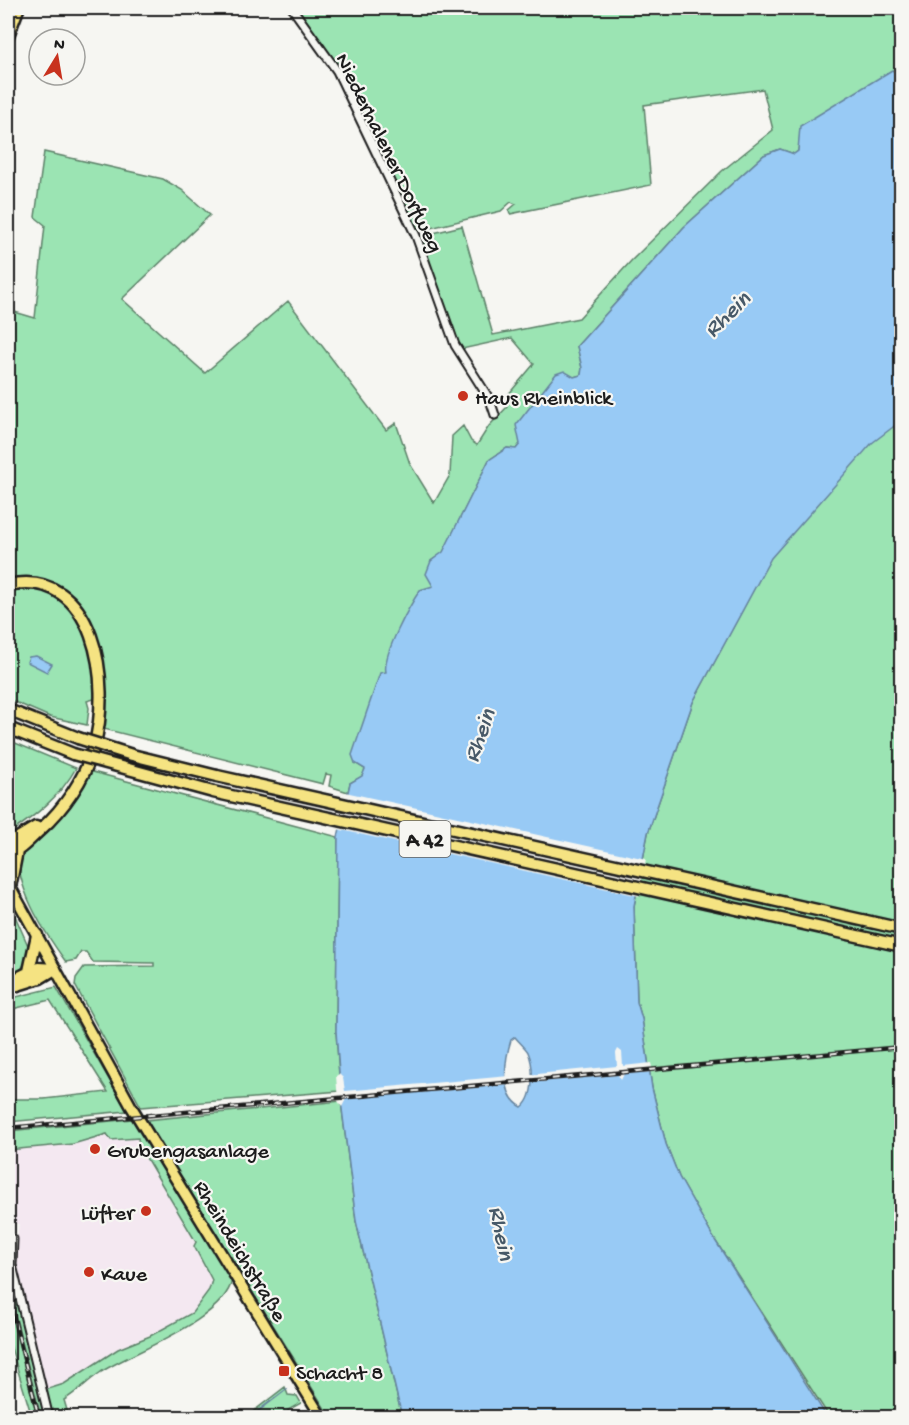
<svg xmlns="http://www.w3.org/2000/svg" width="909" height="1425" font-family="'Gochi Hand',sans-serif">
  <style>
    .built { fill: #f4e8f1 }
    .green { fill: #9be4b3; stroke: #5c8068; stroke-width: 1.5 }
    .water { fill: #98caf5; stroke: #66849e; stroke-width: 1.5; fill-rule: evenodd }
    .pier { fill: #f6f6f2 }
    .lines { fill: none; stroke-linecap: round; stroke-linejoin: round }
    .stream { stroke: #66849e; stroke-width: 2 }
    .minor-casing { stroke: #1c1c1c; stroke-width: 11 }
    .major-casing { stroke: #1c1c1c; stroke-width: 14 }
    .highway-casing { stroke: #1c1c1c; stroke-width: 15 }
    .minor { stroke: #f6f6f2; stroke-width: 7 }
    .major { stroke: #f5e382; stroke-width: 9 }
    .highway { stroke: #f5e382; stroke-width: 10 }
    .rail-casing { stroke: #1c1c1c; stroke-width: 4.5 }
    .rail { stroke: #f6f6f2; stroke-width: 2; stroke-dasharray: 7; stroke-linecap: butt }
    .highway-bridge-casing { stroke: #1c1c1c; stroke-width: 15; stroke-linecap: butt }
    .highway-bridge { stroke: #f5e382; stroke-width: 10 }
    .poi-dot { fill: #c8321e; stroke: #f6f6f2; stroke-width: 2 }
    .labels { text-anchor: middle; stroke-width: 4.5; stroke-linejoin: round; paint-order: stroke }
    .shield { fill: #f6f6f2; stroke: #5d5d5c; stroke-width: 1.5 }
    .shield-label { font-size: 21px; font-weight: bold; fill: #1c1c1c }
    .street-label { font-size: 22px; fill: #1c1c1c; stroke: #f6f6f2 }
    .poi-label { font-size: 22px; fill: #1c1c1c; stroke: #f6f6f2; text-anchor: start }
    .water-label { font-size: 24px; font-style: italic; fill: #475968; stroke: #f6f6f2 }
  </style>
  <rect width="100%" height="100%" fill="#f6f6f2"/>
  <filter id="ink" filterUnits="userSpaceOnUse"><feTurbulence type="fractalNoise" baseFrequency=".0167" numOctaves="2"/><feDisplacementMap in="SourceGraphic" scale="12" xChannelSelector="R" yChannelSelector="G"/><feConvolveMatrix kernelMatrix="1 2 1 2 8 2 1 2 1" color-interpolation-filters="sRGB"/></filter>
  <g filter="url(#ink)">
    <!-- built -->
    <path class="built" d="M107,1134L111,1140L138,1138L196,1242L194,1246L212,1275V1286L192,1313L178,1322L118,1349L64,1384L45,1390L14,1262L19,1224L8,1222V1150L73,1144Z"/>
    <!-- green -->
    <path class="green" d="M295,8H901V76L896,70L801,126L798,151L794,154L780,149L764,155L684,227L577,346L582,368L581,375L574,377L520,434V444L516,449L507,448L489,460L443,553L431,561L433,587L421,590L386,673L355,763L365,769L363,776L350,783L348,792L329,786L331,775L326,774L323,784L104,729L106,699L97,698L87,701L89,708L87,725L50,717L8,699V310L35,318L45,225L35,217L44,152L163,179L182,190L210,215L122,299L205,373L288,301L386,430L396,423L410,464L434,503L450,475L452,436L463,426L471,441L477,445L489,426L507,407L502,402L534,364L512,338L462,349L458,345L441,306L421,236L462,226L493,335L579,318L631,261L722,171L773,130L763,89L644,105L651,185L510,214L509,210L516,204L511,202L501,211L418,231L339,68Z
      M901,418V1417L830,1418L713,1237L679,1177L666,1144L652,1088L642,1019L637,1002L634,906L648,833L693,702L772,555L874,438Z
      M8,740L76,768C60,797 35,816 8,834Z
      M89,771L338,837L336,1031L340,1091L141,1107L75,985L76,978L84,967L154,966V963L93,962L86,952H81L76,960L66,962C45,933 19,894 18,857Z
      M8,900L30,950C26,964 21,973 8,978Z
      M56,987L127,1111L8,1122V1099H44L108,1092L50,1000L8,1010V999Z
      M341,1101L356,1221L402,1417H330L146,1120Z
      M132,1119L232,1280C224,1320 134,1351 101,1372C88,1381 77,1392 64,1400L69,1417H52L45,1390L64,1384L118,1349L150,1336L192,1313L209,1290L212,1280L194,1246L196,1242L139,1146L138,1138L111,1140L107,1134L73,1144L8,1150V1131Z
      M8,1241L9,1264L47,1417H41L8,1286Z
      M8,1302L37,1417H32L8,1338Z
      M285,1387L288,1395L297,1396L301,1403L288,1410L291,1417H246Z"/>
    <!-- water -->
    <path class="water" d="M892,70L902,76L901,421L872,443L771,558L693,702L648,833L634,906L637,1002L642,1019L652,1088L666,1144L679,1177L713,1237L827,1417H402L356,1221L341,1101L336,1031L338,837L350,783L362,776L365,769L355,763L352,755L380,673L386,672C382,655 410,605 420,590L433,586L426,574L431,561L443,552L489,460L507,448L516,449L520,444L516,425L556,374L564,371L574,377L581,375L582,368L577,346L684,227L764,155L780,149L794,154L798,151L800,126ZM515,1037C519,1042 525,1047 528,1052C534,1066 535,1097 522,1107C499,1095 505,1059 511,1040Z
      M36,656L52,664L47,672L27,662L29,657Z"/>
    <!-- pier -->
    <path class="pier" d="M345,792L646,859L639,896L337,829Z
      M618,1049L622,1052L623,1066L651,1063L653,1072L624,1074L621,1080L618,1075L528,1083L527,1075L617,1066L616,1053Z
      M339,1074L343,1078L345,1091L509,1076L510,1085L346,1099L342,1107L338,1101L336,1076Z"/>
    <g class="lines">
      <!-- stream -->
      <path class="stream" d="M249,1418L287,1389"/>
      <!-- minor casing -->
      <g class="minor-casing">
        <path id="minor" d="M292,8L337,71L416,236L455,345L490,400L495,415
          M13,1239L12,1265L49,1418"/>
      </g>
      <!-- major casing -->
      <g class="major-casing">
        <path id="major" d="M8,37L19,8
          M8,883L131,1106L322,1418"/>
      </g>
      <!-- highway casing -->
      <g class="highway-casing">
        <path id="highway" d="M8,585C96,566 112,685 94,746C86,777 64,809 40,830C30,839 20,851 8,855
          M8,710L78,738
          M8,728L73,754
          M217,776L902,929
          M213,792L902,946
          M8,844L36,827
          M10,887L17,851
          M29,971L37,935
          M11,981L38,968L55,969
          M8,988L40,978L55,969"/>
      </g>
      <!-- minor -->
      <use href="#minor" class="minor"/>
      <!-- major -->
      <use href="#major" class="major"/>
      <!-- highway -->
      <use href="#highway" class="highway"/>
      <!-- rail casing -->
      <g class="rail-casing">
        <path id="rail" d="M8,1128L902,1047
          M8,1295L39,1418"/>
      </g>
      <!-- rail -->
      <use href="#rail" class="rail"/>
      <!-- highway-bridge casing -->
      <g class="highway-bridge-casing">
        <path id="highway-bridge" d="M78,738L132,755L217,776
          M73,754L213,792"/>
      </g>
      <!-- highway-bridge -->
      <use href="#highway-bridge" class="highway-bridge"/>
    </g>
  </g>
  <!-- markers -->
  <g class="poi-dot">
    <circle cx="463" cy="396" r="6"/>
    <circle cx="95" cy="1149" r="6"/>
    <circle cx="146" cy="1211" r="6"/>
    <circle cx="89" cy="1272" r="6"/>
    <rect x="278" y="1365" width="12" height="12" rx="3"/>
  </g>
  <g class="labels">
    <!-- shield labels -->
    <rect class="shield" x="399.5" y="821" width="51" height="36" rx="4.5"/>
    <g class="shield-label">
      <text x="425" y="846">A 42</text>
    </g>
    <!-- street labels -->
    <g class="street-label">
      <text transform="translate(391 152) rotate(64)" y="8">Niederhalener Dorfweg</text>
      <text transform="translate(242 1250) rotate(59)" y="8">Rheindeichstraße</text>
    </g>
    <!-- poi labels -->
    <g class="poi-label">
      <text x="475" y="404">Haus Rheinblick</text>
      <text x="107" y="1157">Grubengasanlage</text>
      <text x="134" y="1219" text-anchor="end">Lüfter</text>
      <text x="101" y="1280">Kaue</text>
      <text x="296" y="1379">Schacht 8</text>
    </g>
    <!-- water labels -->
    <g class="water-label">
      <text transform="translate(726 313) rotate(-44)" y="8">Rhein</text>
      <text transform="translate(478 735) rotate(-70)" y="8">Rhein</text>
      <text transform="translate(503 1233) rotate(79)" y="8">Rhein</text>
    </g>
  </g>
  <!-- margin -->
  <rect width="909" height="1425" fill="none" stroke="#f6f6f2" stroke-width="30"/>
  <rect x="15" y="15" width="879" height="1395" fill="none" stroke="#1c1c1c" stroke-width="2" filter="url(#ink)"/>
  <!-- north arrow -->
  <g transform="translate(57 57) rotate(11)"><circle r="28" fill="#f6f6f2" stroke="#9f9f9c" stroke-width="1.5"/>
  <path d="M0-4.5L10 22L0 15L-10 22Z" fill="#c8321e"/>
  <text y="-9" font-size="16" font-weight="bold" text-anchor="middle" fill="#1c1c1c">N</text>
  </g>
</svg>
